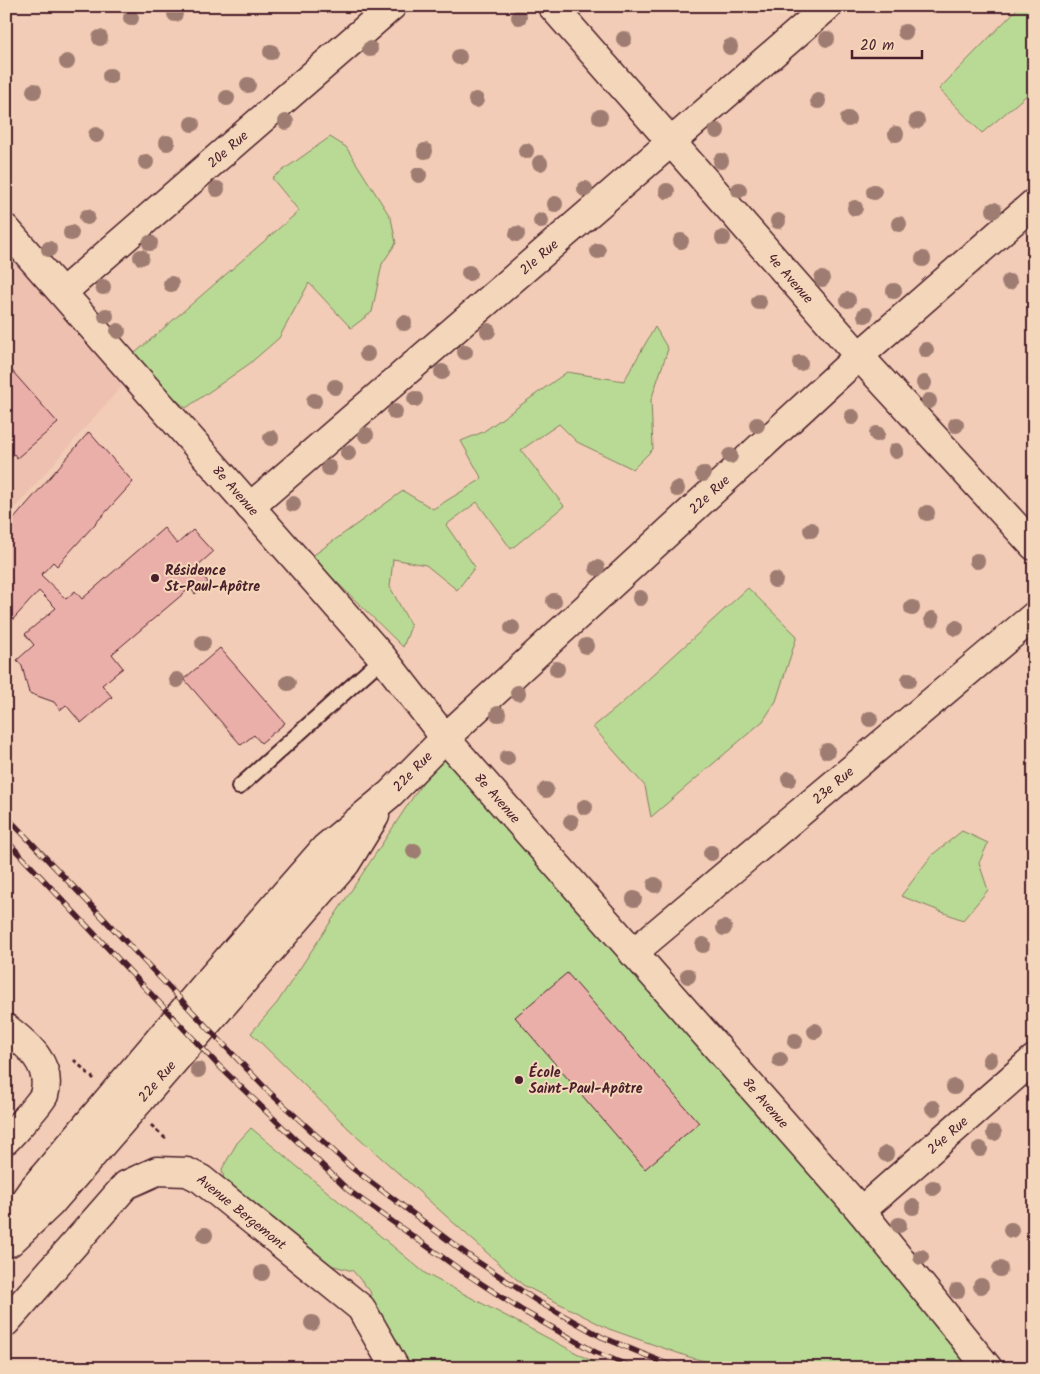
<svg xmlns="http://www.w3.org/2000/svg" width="1040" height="1374" font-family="Kalam,sans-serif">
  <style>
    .built { fill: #edc0af }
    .green { fill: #b9da94; stroke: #827c60 }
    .building { fill: #ebafaa; stroke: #4a1f2b }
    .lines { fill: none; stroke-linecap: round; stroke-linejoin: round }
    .lane-casing { stroke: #4a1f2b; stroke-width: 18 }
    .street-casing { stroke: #4a1f2b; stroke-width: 31 }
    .secondary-casing { stroke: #4a1f2b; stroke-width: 31 }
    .path { stroke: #4a1f2b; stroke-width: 3; stroke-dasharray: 4 4; stroke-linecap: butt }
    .lane { stroke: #f4d7ba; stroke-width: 14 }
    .street { stroke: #f4d7ba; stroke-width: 28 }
    .secondary { stroke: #f4d7ba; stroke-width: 28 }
    .rail-casing { stroke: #4a1f2b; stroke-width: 5.5 }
    .rail { stroke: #f4d7ba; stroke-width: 4; stroke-dasharray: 11; stroke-linecap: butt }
    .tree { fill: #9f7c72 }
    .poi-dot { fill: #4a1f2b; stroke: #f4d7ba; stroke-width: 2 }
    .labels { text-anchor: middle; stroke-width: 4; stroke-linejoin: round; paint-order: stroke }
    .street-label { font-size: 14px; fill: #4a1f2b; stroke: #f4d7ba }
    .poi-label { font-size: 14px; font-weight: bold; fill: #4a1f2b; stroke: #f4d7ba; text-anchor: start }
  </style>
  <rect width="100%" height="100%" fill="#f2ccb6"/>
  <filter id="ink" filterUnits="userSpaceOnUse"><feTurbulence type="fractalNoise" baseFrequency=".02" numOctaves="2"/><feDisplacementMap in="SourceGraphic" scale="10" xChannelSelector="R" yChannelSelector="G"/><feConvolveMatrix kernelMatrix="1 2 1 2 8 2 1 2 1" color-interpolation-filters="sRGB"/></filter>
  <g filter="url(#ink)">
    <!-- built -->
    <path class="built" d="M6,229L133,373L6,518Z"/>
    <!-- green -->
    <path class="green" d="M1020,6H1034V89L982,133L939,89Z
      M330,137L346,147L391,218L396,243L382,264L372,312L351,328L309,283L279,338L249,364L186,408L127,360L299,211L272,178Z
      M655,327L668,349L651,400L653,449L633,469L577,442L559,424L521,450L564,506L511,549L477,502L446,525L475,567L457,590L426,565L393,559L390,587L411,626L403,647L311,557L403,491L433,509L482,479L461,441L483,432L567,372L624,381Z
      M748,588L797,636L776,701L763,721L651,817L645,786L593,727L620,705Z
      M445,738L978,1368H731L689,1357L609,1329L523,1285L348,1128L251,1033L277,1003L442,753Z
      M962,831L988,843L979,863L988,890L963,920L901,896L932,855Z
      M251,1128L426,1274L605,1368H402L387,1354L370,1291L353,1271L330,1265L225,1187L222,1169L237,1143Z"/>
    <!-- building -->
    <path class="building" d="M6,364L58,423L17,458L14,454L6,461Z
      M89,432L133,482L57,566L53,562L41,575L66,599L75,591L82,599L164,528L177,544L193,530L213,552L196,567L208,582L195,594L190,588L112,654L123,668L102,685L112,697L81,723L66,705L60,710L54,702L29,693L22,666L17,660L34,645L25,634L56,608L39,591L6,627V528Z
      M220,648L285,723L261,743L254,735L241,745L184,679Z
      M567,973L699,1123L645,1169L515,1017Z"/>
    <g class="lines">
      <!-- lane casing -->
      <g class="lane-casing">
        <path id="lane" d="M239,787L383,658"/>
      </g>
      <!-- street casing -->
      <g class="street-casing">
        <g id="street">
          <path id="s1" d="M6,229L383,658L445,738L861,1211L988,1368"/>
          <path id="s2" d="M63,292L392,6"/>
          <path id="s3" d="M250,507L828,6"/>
          <path id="s4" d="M633,953L1034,616"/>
          <path d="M6,1028C27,1044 53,1065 44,1095C40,1104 14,1131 6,1140"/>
          <path id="s5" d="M861,1211L1034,1059"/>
          <path id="s6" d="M6,1322L126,1185L157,1171L187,1172L201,1179L361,1308L395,1368"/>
        </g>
      </g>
      <!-- secondary casing -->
      <g class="secondary-casing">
        <g id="secondary">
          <path id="s7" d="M552,6L859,356L1034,546"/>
          <path id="s8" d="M6,1227L32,1190L206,984L325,848L390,794L445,738L859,356L1034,203"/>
          <path id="s9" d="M10,1242L50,1204L346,863L375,816"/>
        </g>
      </g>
      <!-- path -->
      <path class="path" d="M74,1060L94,1079
        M151,1125L167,1140"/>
      <!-- lane -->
      <use href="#lane" class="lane"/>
      <!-- street -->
      <use href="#street" class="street"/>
      <!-- secondary -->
      <use href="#secondary" class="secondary"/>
      <!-- rail casing -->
      <g class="rail-casing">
        <path id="rail" d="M6,816L268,1091L351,1167L472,1258L537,1301L602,1337L677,1368
          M6,840L217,1064L348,1190L459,1269L523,1311L595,1352L634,1368"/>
      </g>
      <!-- rail -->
      <use href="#rail" class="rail"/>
    </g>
    <!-- trees -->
    <g class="tree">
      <circle cx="175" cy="14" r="8"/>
      <circle cx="519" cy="17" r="8"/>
      <circle cx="131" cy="18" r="8"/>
      <circle cx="905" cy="32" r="8"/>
      <circle cx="100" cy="38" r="8"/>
      <circle cx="624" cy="39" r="8"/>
      <circle cx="827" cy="39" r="8"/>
      <circle cx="730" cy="47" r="8"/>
      <circle cx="370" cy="49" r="8"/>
      <circle cx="271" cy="52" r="8"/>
      <circle cx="459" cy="57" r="8"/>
      <circle cx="67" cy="62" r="8"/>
      <circle cx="110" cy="76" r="8"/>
      <circle cx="248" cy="85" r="8"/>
      <circle cx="34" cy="91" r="8"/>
      <circle cx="227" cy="98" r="8"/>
      <circle cx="476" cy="100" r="8"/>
      <circle cx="818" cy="101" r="8"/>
      <circle cx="600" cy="117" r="8"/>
      <circle cx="848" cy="119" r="8"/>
      <circle cx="917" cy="121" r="8"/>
      <circle cx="286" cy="122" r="8"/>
      <circle cx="192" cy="124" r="8"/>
      <circle cx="717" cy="131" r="8"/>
      <circle cx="896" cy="134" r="8"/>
      <circle cx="96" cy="135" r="8"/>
      <circle cx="167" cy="143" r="8"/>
      <circle cx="425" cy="151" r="8"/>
      <circle cx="526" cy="151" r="8"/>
      <circle cx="721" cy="161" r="8"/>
      <circle cx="146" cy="162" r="8"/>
      <circle cx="540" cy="163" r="8"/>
      <circle cx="419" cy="175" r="8"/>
      <circle cx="217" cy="189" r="8"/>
      <circle cx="585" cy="189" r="8"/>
      <circle cx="739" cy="190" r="8"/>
      <circle cx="667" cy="191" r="8"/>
      <circle cx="874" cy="192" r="8"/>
      <circle cx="555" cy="204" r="8"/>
      <circle cx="855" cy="208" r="8"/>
      <circle cx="994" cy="210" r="8"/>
      <circle cx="87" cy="217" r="8"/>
      <circle cx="541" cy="221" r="8"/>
      <circle cx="778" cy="221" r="8"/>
      <circle cx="899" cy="224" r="8"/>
      <circle cx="71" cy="233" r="8"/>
      <circle cx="517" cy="234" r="8"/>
      <circle cx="723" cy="238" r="8"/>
      <circle cx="681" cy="241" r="8"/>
      <circle cx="150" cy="243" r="8"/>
      <circle cx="49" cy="249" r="8"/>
      <circle cx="598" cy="251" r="8"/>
      <circle cx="141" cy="257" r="8"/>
      <circle cx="923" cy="259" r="8"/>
      <circle cx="469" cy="273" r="8"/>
      <circle cx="822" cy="279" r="8"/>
      <circle cx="1009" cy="282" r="8"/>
      <circle cx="171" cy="284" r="8"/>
      <circle cx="103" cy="287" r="8"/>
      <circle cx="894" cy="291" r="8"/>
      <circle cx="848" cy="300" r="8"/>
      <circle cx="759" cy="302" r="8"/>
      <circle cx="865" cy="315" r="8"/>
      <circle cx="106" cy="316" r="8"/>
      <circle cx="404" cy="323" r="8"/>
      <circle cx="118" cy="331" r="8"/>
      <circle cx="488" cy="331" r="8"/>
      <circle cx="926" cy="350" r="8"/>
      <circle cx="465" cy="352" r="8"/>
      <circle cx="367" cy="354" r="8"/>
      <circle cx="800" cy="363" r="8"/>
      <circle cx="442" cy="372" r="8"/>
      <circle cx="924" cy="383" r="8"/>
      <circle cx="335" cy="387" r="8"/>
      <circle cx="415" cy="399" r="8"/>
      <circle cx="314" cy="401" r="8"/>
      <circle cx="929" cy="401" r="8"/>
      <circle cx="395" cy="412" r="8"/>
      <circle cx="852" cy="417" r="8"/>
      <circle cx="757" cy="425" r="8"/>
      <circle cx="956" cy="425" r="8"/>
      <circle cx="877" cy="434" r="8"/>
      <circle cx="366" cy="435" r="8"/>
      <circle cx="271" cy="438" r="8"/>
      <circle cx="896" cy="451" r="8"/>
      <circle cx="348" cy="453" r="8"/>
      <circle cx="730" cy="456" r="8"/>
      <circle cx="329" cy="468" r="8"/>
      <circle cx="703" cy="474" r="8"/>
      <circle cx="677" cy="489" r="8"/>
      <circle cx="293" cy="504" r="8"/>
      <circle cx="927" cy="513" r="8"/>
      <circle cx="811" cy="530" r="8"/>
      <circle cx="977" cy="561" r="8"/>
      <circle cx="597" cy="568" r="8"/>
      <circle cx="775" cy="580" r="8"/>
      <circle cx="640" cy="598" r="8"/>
      <circle cx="554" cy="601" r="8"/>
      <circle cx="912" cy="608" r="8"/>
      <circle cx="932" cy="619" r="8"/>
      <circle cx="512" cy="628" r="8"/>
      <circle cx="956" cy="628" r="8"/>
      <circle cx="203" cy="643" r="8"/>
      <circle cx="586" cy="646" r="8"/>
      <circle cx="557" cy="669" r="8"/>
      <circle cx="177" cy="680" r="8"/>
      <circle cx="909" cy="680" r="8"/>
      <circle cx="288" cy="683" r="8"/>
      <circle cx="518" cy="693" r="8"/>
      <circle cx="498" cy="714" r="8"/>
      <circle cx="870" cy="719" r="8"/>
      <circle cx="827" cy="751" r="8"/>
      <circle cx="507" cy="758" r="8"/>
      <circle cx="789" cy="779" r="8"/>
      <circle cx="546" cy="790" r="8"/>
      <circle cx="585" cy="807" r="8"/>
      <circle cx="571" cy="822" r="8"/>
      <circle cx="414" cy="851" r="8"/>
      <circle cx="711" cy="853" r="8"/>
      <circle cx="655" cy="885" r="8"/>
      <circle cx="634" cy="899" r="8"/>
      <circle cx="724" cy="928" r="8"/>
      <circle cx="703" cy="945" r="8"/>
      <circle cx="688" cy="976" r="8"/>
      <circle cx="815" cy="1031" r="8"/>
      <circle cx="795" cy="1041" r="8"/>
      <circle cx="780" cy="1060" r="8"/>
      <circle cx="990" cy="1060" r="8"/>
      <circle cx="198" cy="1070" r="8"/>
      <circle cx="954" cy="1087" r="8"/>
      <circle cx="933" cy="1108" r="8"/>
      <circle cx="994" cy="1133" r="8"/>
      <circle cx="980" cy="1149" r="8"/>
      <circle cx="886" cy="1154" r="8"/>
      <circle cx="933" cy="1188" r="8"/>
      <circle cx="913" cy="1207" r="8"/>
      <circle cx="899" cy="1225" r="8"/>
      <circle cx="1011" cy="1230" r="8"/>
      <circle cx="205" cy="1235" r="8"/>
      <circle cx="921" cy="1257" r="8"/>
      <circle cx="1000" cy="1269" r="8"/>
      <circle cx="262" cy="1273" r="8"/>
      <circle cx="981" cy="1286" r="8"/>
      <circle cx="957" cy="1291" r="8"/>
      <circle cx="312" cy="1323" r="8"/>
    </g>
  </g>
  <!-- markers -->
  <g class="poi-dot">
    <circle cx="155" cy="578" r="5"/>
    <circle cx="519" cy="1080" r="5"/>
  </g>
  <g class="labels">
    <!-- street labels -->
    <g class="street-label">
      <text dy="5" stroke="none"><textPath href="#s2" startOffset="218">20e Rue</textPath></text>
      <text dy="5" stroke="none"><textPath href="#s3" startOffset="382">21e Rue</textPath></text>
      <text dy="5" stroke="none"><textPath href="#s7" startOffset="362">4e Avenue</textPath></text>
      <text dy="5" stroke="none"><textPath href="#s1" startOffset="348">8e Avenue</textPath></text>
      <text dy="5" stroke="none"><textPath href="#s8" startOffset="1018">22e Rue</textPath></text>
      <text dy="5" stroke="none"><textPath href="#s8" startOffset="612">22e Rue</textPath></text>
      <text dy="5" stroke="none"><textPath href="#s4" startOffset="261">23e Rue</textPath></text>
      <text dy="5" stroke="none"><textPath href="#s1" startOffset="752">8e Avenue</textPath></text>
      <text dy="5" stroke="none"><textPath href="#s9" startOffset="218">22e Rue</textPath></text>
      <text dy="5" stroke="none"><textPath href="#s1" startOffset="1158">8e Avenue</textPath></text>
      <text dy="5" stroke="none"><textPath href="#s5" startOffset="115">24e Rue</textPath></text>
      <text dy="5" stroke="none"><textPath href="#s6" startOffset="314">Avenue Bergemont</textPath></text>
    </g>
    <!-- poi labels -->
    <g class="poi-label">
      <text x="165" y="575">Résidence<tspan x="165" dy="16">St-Paul-Apôtre</tspan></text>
      <text x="529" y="1077">École<tspan x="529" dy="16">Saint-Paul-Apôtre</tspan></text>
    </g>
  </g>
  <!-- margin -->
  <rect width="1040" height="1374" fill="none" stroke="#f4d7ba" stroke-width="25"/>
  <rect x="12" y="12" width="1015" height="1349" fill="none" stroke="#4a1f2b" stroke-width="2" filter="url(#ink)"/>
  <!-- scale -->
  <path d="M852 50v8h70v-8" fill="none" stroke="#4a1f2b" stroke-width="2.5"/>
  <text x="860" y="50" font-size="15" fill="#4a1f2b" stroke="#f4d7ba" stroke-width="4" paint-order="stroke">20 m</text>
</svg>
